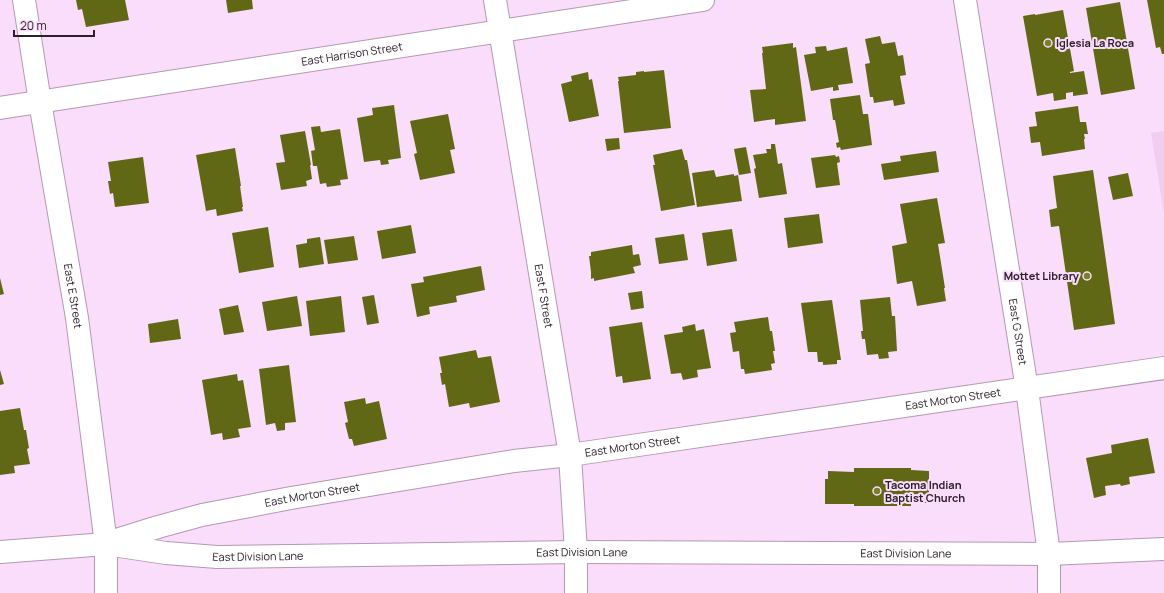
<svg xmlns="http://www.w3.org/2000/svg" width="1164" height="593" font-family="Manrope,sans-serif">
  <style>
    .built { fill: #f0cef1 }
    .building { fill: #616815 }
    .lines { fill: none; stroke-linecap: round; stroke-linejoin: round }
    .street-casing { stroke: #b398b3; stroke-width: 24 }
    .street { stroke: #fff; stroke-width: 22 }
    .poi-dot { fill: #78802b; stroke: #faddfa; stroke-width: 1.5 }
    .labels { text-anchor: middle; stroke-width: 4; stroke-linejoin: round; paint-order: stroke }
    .poi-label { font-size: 11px; font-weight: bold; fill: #2a202a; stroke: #faddfa; text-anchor: start }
    .street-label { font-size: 11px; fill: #2a202a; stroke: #faddfa }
  </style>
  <rect width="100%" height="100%" fill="#faddfa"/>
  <!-- built -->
  <path class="built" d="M1164,131V214L1151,133Z"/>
  <!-- building -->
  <path class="building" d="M76,0H125L129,20L86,27L82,9L78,10Z
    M226,0H252L253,9L228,13Z
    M1147,0H1164V54H1162L1160,47L1156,48Z
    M1120,2L1135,89L1101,95L1086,8Z
    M1063,10L1074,71L1070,72V73L1084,71L1088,94L1073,96V92L1066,93V99L1054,101L1053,93L1037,96L1023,16L1035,14V15Z
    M880,36L882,44L895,42L898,56L903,55L906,75L900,76L905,104L894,106L893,100L874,103L873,97H870L865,64L870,63L865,39Z
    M793,43V48L796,47L806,121L775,125V119L754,122L750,90L766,89L762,53H763L762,47Z
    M826,46L827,51L847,47L853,83L838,85L839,90L833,91V87L811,91L804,55L816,53L815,47Z
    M664,70L671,128L624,133L618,81H619L618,77L636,75V72L644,71V72Z
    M588,72L589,80L592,79L599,116L569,122L561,84L572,81L571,76Z
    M860,95L863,114H868L872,145L841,150L840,147L837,148L836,143L839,142L835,120H833L830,99Z
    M394,105L401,158L388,160L389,164L381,165L380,160L364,162L357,118L373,115L372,108Z
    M1078,106L1080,122H1086L1088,134H1084L1085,139H1084L1085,149L1042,156L1040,142L1031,143L1029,127L1037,126L1035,112Z
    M448,114L455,149L450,150L455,173L420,180L414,154L417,153L410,121Z
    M320,126L321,132L340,129L348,179L340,180L341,185L327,187L326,183L320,184L317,166H313L311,151L315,150L311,127Z
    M305,131L311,165H310L312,179L306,181L307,186L281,190L276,163L285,162L280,135Z
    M619,138L620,149L607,151L605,139Z
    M771,144H775L778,164L782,163L787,194L759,198L754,169L756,168L753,155L767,153L766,149H771Z
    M746,147L751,173L739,175L734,149Z
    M235,148L241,186H240L243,207H242L243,211L217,216L216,209L206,211L196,155Z
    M682,149L685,160H687L695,205L661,211L653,165H655L653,155Z
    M936,151L939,172L884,180L881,164L901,161L900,156Z
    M835,155L836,157L839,156L840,162L837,163L840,185L816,188L811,158Z
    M143,157L149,203L115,207L113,193L110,194L108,181H111L108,162Z
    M714,170L716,177L734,174V176L738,175L742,201L697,207L692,173Z
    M1093,170L1115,324L1074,330L1059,226L1051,227L1049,210L1057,208L1053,176Z
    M1128,173L1133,196L1113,200L1108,177Z
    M937,198L945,243L938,244L945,288H944L946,301L917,306L912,281L897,284L892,246L907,243L900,204Z
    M819,214L823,243L788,248L784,218Z
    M411,225L416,253L382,259L377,231Z
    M268,227L274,267L239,273L232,233Z
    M732,229L737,261L707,266L702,233Z
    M684,234L688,260L659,264L655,238Z
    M354,236L358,260L328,264L324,240Z
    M320,237L324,264L299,268L296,245L307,243V239Z
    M632,245L633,255L639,254L641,265L633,267L635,273L594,281V278L591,279V272L589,256H591V252Z
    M481,266L485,290L456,296L457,302L429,307L430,314L417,317L411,284L424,282L423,277Z
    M0,278L4,294L0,295Z
    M642,291L644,308L631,310L628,293Z
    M374,295L379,323L367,325L362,297Z
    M297,296L302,326L267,331L262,302Z
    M341,296L345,332L310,336L306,301Z
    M890,297L892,316H895L897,351L888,352L889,358L879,359L878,354L867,355L865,339H862L861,331H863L860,300Z
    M832,300L841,360H837V364L823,365V362H818L817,352H808L801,303Z
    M238,305L244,332L224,335L219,309Z
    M768,317L770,331H772L775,351H773L775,363L771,364L772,370L745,374L744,369H741L739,351L733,352L730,333L736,332L734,322Z
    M178,319L181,339L150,343L148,324Z
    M642,322L651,379L623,383L622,376L616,377L609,327Z
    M695,324L696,331L704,329L711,368L697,370L698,377L683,380L681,373L671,374L664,335L683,332L682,327Z
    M476,350L478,358L491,356L500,402L470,408L469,403L449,407L445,384L442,385L440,373H442L439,357Z
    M289,365L296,422L285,423V430L277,431L275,423L266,425L259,369Z
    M0,370L4,384L0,385Z
    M237,374L238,381L243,380L251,427L238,429L240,437L223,440L222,433L211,435L202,380Z
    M365,398L366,404L379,401L387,439L354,446L352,439H349L345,423L348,422L344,402Z
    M20,408L24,430H26L29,448L27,449L30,464L14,466L15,473L0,475V411Z
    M1148,438L1155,473L1129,477L1130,484L1121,486L1120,484L1105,486L1106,495L1094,498L1086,458L1112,453L1111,445Z
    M854,468H911V470L929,471V503H911V506H854V504H825V479H828V471L854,472Z"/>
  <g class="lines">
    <!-- street casing -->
    <g class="street-casing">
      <g id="street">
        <path id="s1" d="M24,0L40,102L77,318L106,544V593"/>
        <path id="s2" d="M495,0L570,455L576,552V593"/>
        <path id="s3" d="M965,0L1027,389L1049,554V593"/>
        <path id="s4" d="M0,108L703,0"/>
        <path id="s5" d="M110,542L158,527L202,515L291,498L514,461L570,455L1164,368"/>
        <path id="s6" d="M0,552L106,544L166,553L217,557L576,552L1049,554L1164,549"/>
      </g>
    </g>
    <!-- street -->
    <use href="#street" class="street"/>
  </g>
  <!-- markers -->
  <g class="poi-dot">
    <circle cx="1048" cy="43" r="4"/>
    <circle cx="1087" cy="276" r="4"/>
    <circle cx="877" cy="491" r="4"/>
  </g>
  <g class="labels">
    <!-- poi labels -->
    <g class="poi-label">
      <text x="1056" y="47">Iglesia La Roca</text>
      <text x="1079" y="280" text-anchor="end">Mottet Library</text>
      <text x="885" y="489">Tacoma Indian<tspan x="885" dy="13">Baptist Church</tspan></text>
    </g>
    <!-- street labels -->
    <g class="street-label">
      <text dy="4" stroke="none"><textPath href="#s4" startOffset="356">East Harrison Street</textPath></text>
      <text dy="4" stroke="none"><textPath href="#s1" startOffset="300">East E Street</textPath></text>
      <text dy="4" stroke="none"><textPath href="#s2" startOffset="300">East F Street</textPath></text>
      <text dy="4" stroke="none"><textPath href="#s3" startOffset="336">East G Street</textPath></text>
      <text dy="4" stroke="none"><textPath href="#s5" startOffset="856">East Morton Street</textPath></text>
      <text dy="4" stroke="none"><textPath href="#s5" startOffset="532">East Morton Street</textPath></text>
      <text dy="4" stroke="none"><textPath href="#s5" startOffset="208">East Morton Street</textPath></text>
      <text dy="4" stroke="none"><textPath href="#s6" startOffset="583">East Division Lane</textPath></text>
      <text dy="4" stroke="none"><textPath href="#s6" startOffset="907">East Division Lane</textPath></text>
      <text dy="4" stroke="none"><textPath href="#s6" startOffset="259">East Division Lane</textPath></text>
    </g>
  </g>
  <!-- scale -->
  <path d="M14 30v6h80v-6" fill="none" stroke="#2a202a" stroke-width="2"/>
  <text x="20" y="30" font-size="12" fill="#2a202a" stroke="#faddfa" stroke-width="3" paint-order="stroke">20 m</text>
</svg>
